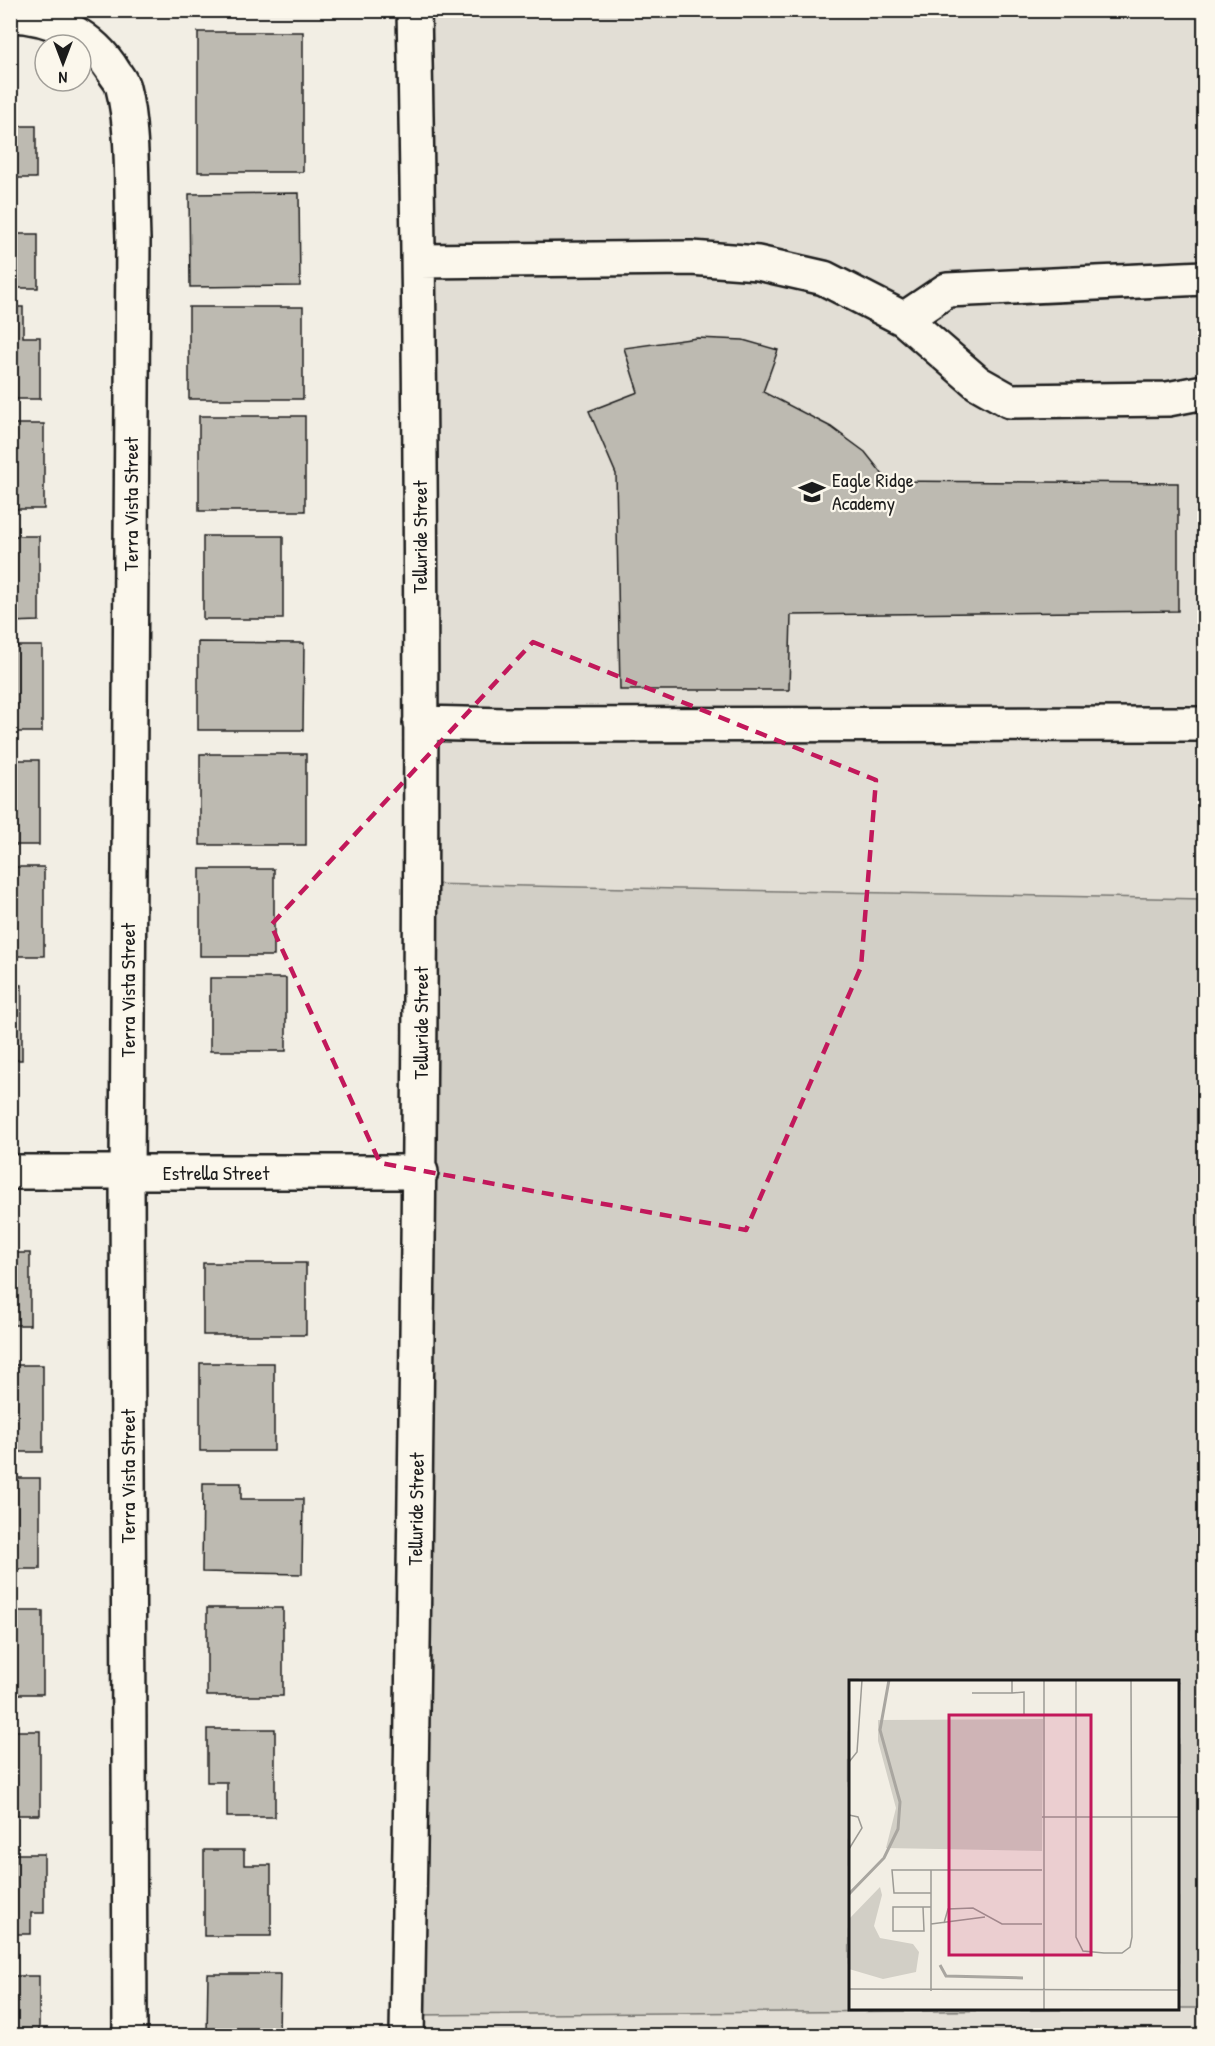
<svg xmlns="http://www.w3.org/2000/svg" width="1215" height="2046" font-family="'Patrick Hand',sans-serif">
  <style>
    .built { fill: #e2ded5 }
    .green { fill: #d2cfc6; stroke: #777671; stroke-width: 1.5 }
    .building { fill: #bdbab1; stroke: #1c1c1c; stroke-width: 1.5 }
    .lines { fill: none; stroke-linecap: round; stroke-linejoin: round }
    .minor-casing { stroke: #1c1c1c; stroke-width: 38 }
    .minor { stroke: #fbf7ec; stroke-width: 33 }
    .marked { fill: none; stroke: #c2185b; stroke-width: 4.5; stroke-dasharray: 12 8; stroke-linejoin: round }
    .labels { text-anchor: middle; stroke-width: 4.5; stroke-linejoin: round; paint-order: stroke }
    .poi-label { font-size: 20px; fill: #1c1c1c; stroke: #fbf7ec; text-anchor: start }
    .street-label { font-size: 20px; fill: #1c1c1c; stroke: #fbf7ec }
    .inset-river { fill: none; stroke: #a9a6a0; stroke-width: 3 }
    .inset-road { fill: none; stroke: #9c9a94; stroke-width: 1.5 }
    .view { fill: #c2185b; fill-opacity: 0.15; stroke: #c2185b; stroke-width: 3 }
    .inset-edge { fill: none; stroke: #1c1c1c; stroke-width: 3 }
  </style>
  <rect width="100%" height="100%" fill="#f2eee4"/>
  <filter id="ink" filterUnits="userSpaceOnUse"><feTurbulence type="fractalNoise" baseFrequency=".0167" numOctaves="2"/><feDisplacementMap in="SourceGraphic" scale="12" xChannelSelector="R" yChannelSelector="G"/><feConvolveMatrix kernelMatrix="1 2 1 2 8 2 1 2 1" color-interpolation-filters="sRGB"/></filter>
  <g filter="url(#ink)">
    <!-- built -->
    <path class="built" d="M414,11H1204V899L421,884Z
      M1204,2008V2036H407L408,2015Z"/>
    <!-- green -->
    <path class="green" d="M421,884L1204,899V2008H1178V1682H850V2008L1176,2009L408,2015Z"/>
    <!-- building -->
    <path class="building" d="M198,32H303V172H198Z
      M10,126H36V178H10Z
      M299,193L300,286L190,287L189,194Z
      M10,234H38V288H10Z
      M10,307H23V337H40V399H10Z
      M189,307H303V399H189Z
      M697,338L743,340L778,350L763,392L831,427L865,452L888,481L1178,483V611L791,615L789,690H620L616,474L589,411L638,392L624,348Z
      M199,416H305V511H199Z
      M10,424H44V509H10Z
      M10,536H39V621L10,622Z
      M203,536H283V619H203Z
      M198,642L304,643L303,730H198Z
      M10,646H42V732H10Z
      M200,754H306V845H200Z
      M10,760H39V845H10Z
      M10,867H44V956H10Z
      M200,869H274V956H200Z
      M210,978H286V1051H210Z
      M10,985H22V1060H10Z
      M10,1253H30V1325H10Z
      M203,1263H306V1335H203Z
      M200,1363H274V1451H200Z
      M10,1365H43V1452H10Z
      M10,1478H40V1569H10Z
      M203,1483H241V1499H303L302,1574L202,1572Z
      M207,1608H283V1696H207Z
      M10,1611H43V1694H10Z
      M207,1729H275V1817H227V1782H207Z
      M10,1731H40V1815H10Z
      M204,1850H244V1865H271V1936H204Z
      M10,1854H44V1913H31V1934H10Z
      M208,1974H280L279,2036L207,2034Z
      M10,1976H39V2036H10Z"/>
    <g class="lines">
      <!-- minor casing -->
      <g class="minor-casing">
        <path id="minor" d="M10,15C53,16 92,36 114,72C117,77 122,82 123,88C134,130 131,194 133,239L127,1174L130,2036
          M419,261L691,258L758,263L824,278L904,319L978,383L1010,401L1168,399L1204,392
          M904,319L947,290L1204,278
          M420,723L507,725L1204,724
          M10,1172H421
          M407,2036C418,1361 428,685 414,10"/>
      </g>
      <!-- minor -->
      <use href="#minor" class="minor"/>
    </g>
  </g>
  <!-- marked area -->
  <path class="marked" d="M533,642L876,780L861,967L746,1230L380,1163L271,925Z"/>
  <!-- icons -->
  <defs>
    <g id="school-bare" transform="scale(2.07)"><path d="M0-5L7-2L0 1L-7-2ZM-4 1L0 2.5L4 1V4Q0 6-4 4Z" fill="#1c1c1c" stroke="#fbf7ec" stroke-width="2.5" paint-order="stroke"/></g>
  </defs>
  <g fill-rule="evenodd">
    <use href="#school-bare" x="812" y="492"/>
  </g>
  <g class="labels">
    <!-- poi labels -->
    <g class="poi-label">
      <text x="832" y="487">Eagle Ridge<tspan x="832" dy="23">Academy</tspan></text>
    </g>
    <!-- street labels -->
    <g class="street-label">
      <text transform="translate(131 504) rotate(-90)" y="7">Terra Vista Street</text>
      <text transform="translate(420 537) rotate(-90)" y="7">Telluride Street</text>
      <text transform="translate(128 990) rotate(-90)" y="7">Terra Vista Street</text>
      <text transform="translate(421 1023) rotate(-90)" y="7">Telluride Street</text>
      <text x="216" y="1180">Estrella Street</text>
      <text transform="translate(128 1476) rotate(-90)" y="7">Terra Vista Street</text>
      <text transform="translate(416 1509) rotate(-89)" y="7">Telluride Street</text>
    </g>
  </g>
  <!-- overview -->
  <g transform="translate(849 1680)">
    <rect width="330" height="330" fill="#f2eee4"/>
    <path d="M194,39L193,171L37,168L47,128L29,61V40ZM31,207L33,215L25,246L31,258L64,264L70,272L67,292L34,299L0,289V239Z" fill="#d2cfc6"/>
    <path class="inset-river" d="M0,214L35,178L49,149L51,122L31,50L40,0M91,285L97,296L174,298"/>
    <path class="inset-road" d="M227,0V257L234,271L255,273H273L281,267L283,257L282,0M123,13H163V0M163,13L175,12V34M0,82L8,72L13,0M0,135L9,137L13,148L0,169M193,137H330M82,190H193M82,213H45L43,190H82V311M74,227L75,251H44V227H82M95,243L99,229L124,228L153,244H193M82,244L136,237M0,309L330,310M195,330V0"/>
    <path class="view" d="M100,35H242V275H100Z"/>
    <rect width="330" height="330" class="inset-edge"/>
  </g>
  <!-- margin -->
  <rect width="1215" height="2046" fill="none" stroke="#fbf7ec" stroke-width="36"/>
  <rect x="18" y="18" width="1179" height="2010" fill="none" stroke="#1c1c1c" stroke-width="2" filter="url(#ink)"/>
  <!-- north arrow -->
  <g transform="translate(63 63) rotate(180)"><circle r="28" fill="#fbf7ec" stroke="#a29f99" stroke-width="1.5"/>
  <path d="M0-4.5L10 22L0 15L-10 22Z" fill="#1c1c1c"/>
  <text y="-9" font-size="16" font-weight="bold" text-anchor="middle" fill="#1c1c1c">N</text>
  </g>
</svg>
